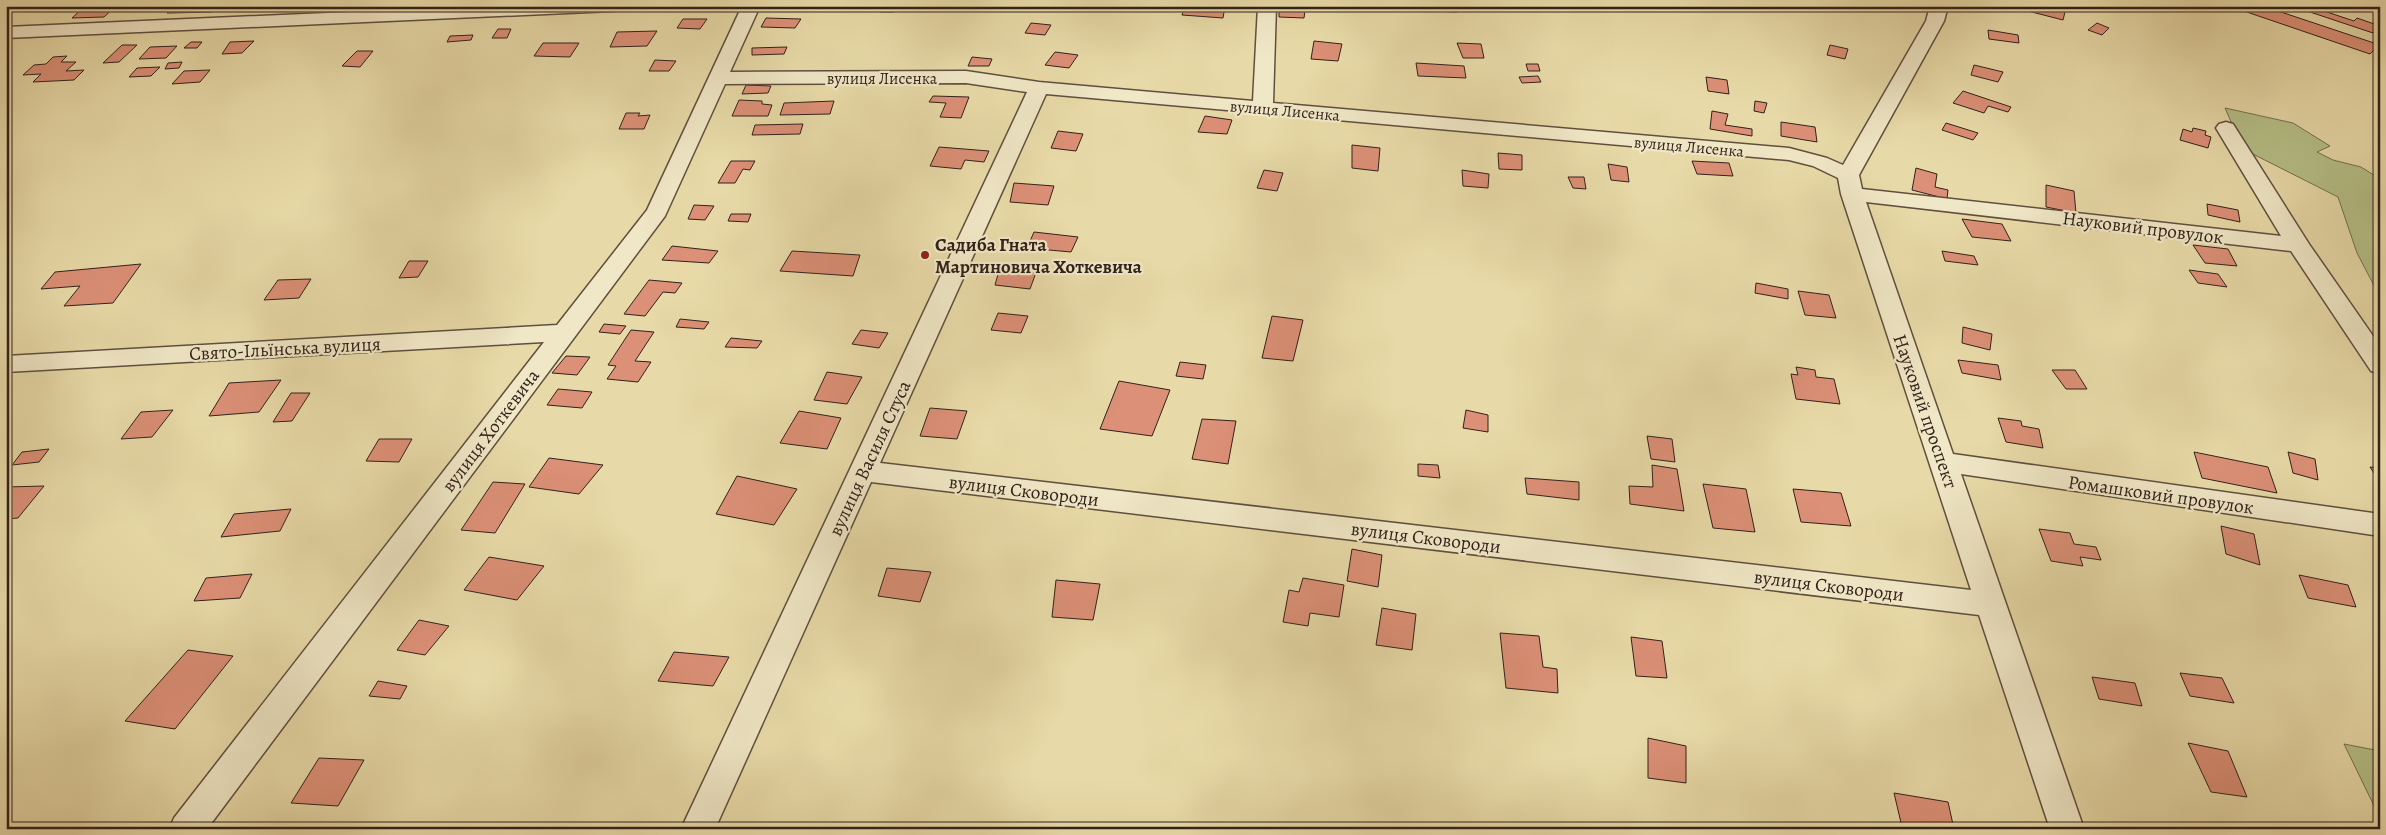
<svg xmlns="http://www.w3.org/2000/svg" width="2386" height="835" font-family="Alegreya,serif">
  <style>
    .green { fill: #b6bf87; stroke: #747051 }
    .building { fill: #dc9077; stroke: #31211b }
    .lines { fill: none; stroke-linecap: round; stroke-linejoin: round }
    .minor-casing { stroke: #5f4f3e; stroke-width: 3 }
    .minor { fill: #f0e7c6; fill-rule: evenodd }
    .poi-dot { fill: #8f2418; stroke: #f0e7c6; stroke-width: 2 }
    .labels { text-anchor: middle; stroke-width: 4.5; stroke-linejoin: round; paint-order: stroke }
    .far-street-label { font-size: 16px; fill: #31211b; stroke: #f0e7c6 }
    .street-label { font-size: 19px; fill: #31211b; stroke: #f0e7c6 }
    .poi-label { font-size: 19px; font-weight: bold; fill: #31211b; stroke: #f0e7c6; text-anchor: start }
  </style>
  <rect width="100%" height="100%" fill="#e8daa8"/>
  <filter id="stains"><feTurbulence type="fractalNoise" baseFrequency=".004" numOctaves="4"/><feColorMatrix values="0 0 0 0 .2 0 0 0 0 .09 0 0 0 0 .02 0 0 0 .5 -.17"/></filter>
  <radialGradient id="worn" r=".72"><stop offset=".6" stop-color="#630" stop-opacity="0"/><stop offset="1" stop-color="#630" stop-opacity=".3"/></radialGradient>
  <!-- green -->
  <path class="green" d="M2225,108L2293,123L2330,146L2317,152L2333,160L2361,167L2380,179V297L2357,253L2338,197L2243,149Z
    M2344,744L2380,751V818Z"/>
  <!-- building -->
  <path class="building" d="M85,6H116L104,17L72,18Z
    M175,6H218L212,12L167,13Z
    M813,6H840L839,8L812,9Z
    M856,6H881L878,11H853Z
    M883,6H897L894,12H880Z
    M1185,6H1225L1223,18L1182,15Z
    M1431,6H1457V12L1431,11Z
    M2031,6H2059L2066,8L2063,20L2028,11Z
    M2233,6H2263L2380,45V52L2374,50L2370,54L2232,7Z
    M2292,6H2309L2354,21L2357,18L2380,26L2373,33Z
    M1279,9L1305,10L1304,18L1279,17Z
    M766,18L801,19L795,28L761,27Z
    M683,19H707L700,29L677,28Z
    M1031,23L1051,25L1045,35L1025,33Z
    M2097,23L2109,28L2102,35L2088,30Z
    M498,29H511L507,38H492Z
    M1988,30L2018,35L2019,43L1989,39Z
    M657,31L647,46L610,47L617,32Z
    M473,35L471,40L447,42L450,36Z
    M254,41L242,53L222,54L230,42Z
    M1314,41L1342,44L1338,61L1311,59Z
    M191,42H202L197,48H184Z
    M543,43H579L570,57L534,56Z
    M1457,43L1481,44L1484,58H1463Z
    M122,45H137L119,62L103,63Z
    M1830,45L1848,49L1845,59L1827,55Z
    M177,46L166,58L139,59L150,47Z
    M787,47L784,54L752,55V48Z
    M357,51H373L360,67L342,66Z
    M1055,52L1078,55L1069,68L1045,65Z
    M67,56L61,62H76L66,71L84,70L74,80L33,82L41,74L23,75L34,65L46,64L53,57Z
    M972,57L992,59L989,66H968Z
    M655,60L676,61L669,71H649Z
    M182,62L179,68L165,69L168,63Z
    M1416,63L1464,66L1466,78L1418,76Z
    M1526,64H1538L1540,71H1528Z
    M1974,65L2003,72L1998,82L1971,75Z
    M160,67L151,76L129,77L137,68Z
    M210,70L200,82L172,84L184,71Z
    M1538,76L1541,82L1522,83L1519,77Z
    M1706,77L1727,80L1729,94L1708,91Z
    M746,85L771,86L768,93L742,94Z
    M1963,91L2011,107L2008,112L1988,106L1984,113L1953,103Z
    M933,96L969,97L961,118L940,117L946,103L929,102Z
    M739,100L762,101V104L772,105L768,116H732Z
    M834,101L830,114L780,115L784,103Z
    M1755,101L1767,103L1764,113L1754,111Z
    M1712,111L1728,114L1725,125L1752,129V136L1710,129Z
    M626,113H640L638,116L650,115L644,129H619Z
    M1205,116L1232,120L1227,134L1198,132Z
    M1781,122L1815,127L1817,142L1781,136Z
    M1946,123L1978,133L1973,140L1942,130Z
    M803,124L800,134L752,135L755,125Z
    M2193,128L2206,131L2205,135L2211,137L2208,148L2180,140L2183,129L2192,132Z
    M1058,131L1083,134L1076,151L1051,148Z
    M1352,145L1380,148L1378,171L1352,168Z
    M939,147L989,151L984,162L965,160L961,169L930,166Z
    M1498,153L1522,155V170L1499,169Z
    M731,161H755L750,170L743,169L735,183H718Z
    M1692,161L1729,163L1733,176L1697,174Z
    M1608,164L1627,167L1629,182L1611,180Z
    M1916,168L1937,174L1935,187L1948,190L1947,199L1912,190Z
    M1264,170L1283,173L1277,191L1257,188Z
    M1462,170L1489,174L1488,188L1463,186Z
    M1568,177H1584L1586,189L1573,188Z
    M1014,183L1054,186L1048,205L1010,202Z
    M2046,185L2074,191L2076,213L2046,207Z
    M2207,204L2238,210L2240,222L2208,215Z
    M694,205L714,206L705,220L688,219Z
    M731,214H751L748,222L728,221Z
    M1962,219L2002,224L2011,241L1972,237Z
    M1034,232L1078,237L1071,252L1027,248Z
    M2193,245L2228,249L2237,266L2205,263Z
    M672,246L718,251L709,263L662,260Z
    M792,251L860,255L853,276L780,271Z
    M1942,251L1974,256L1978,265L1945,261Z
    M409,261H428L418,277L399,278Z
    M141,264L113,303L64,306L80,286L41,289L55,272Z
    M1000,267L1037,270L1030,289L995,285Z
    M2189,270L2218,274L2227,287L2198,283Z
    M311,279L299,298L264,300L278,280Z
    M649,280L682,283L675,293L663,292L645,316L624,314Z
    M1756,283L1788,289V299L1755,293Z
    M1798,291L1829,295L1836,318L1805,315Z
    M998,313L1028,316L1021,333L991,330Z
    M1272,316L1303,320L1293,361L1262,358Z
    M680,319L709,322L704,329L676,327Z
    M604,324L626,326L620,334L599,332Z
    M1963,327L1992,334L1990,350L1962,343Z
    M631,330L654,332L635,361L651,362L638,382L607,379L616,366L608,365Z
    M861,330L888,333L879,348L852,344Z
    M731,338L762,341L757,348L725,347Z
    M566,356L590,357L577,375L552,373Z
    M1958,360L1998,365L2001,380L1962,373Z
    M1180,362L1206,365L1203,379L1176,376Z
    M1796,367L1815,370L1816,377L1834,379L1840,404L1796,399L1791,374L1798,375Z
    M2052,370H2075L2087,389H2066Z
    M827,372L862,377L847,404L814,400Z
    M281,380L259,412L209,416L229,383Z
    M1119,381L1170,390L1152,436L1100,429Z
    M558,389L592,392L582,408L547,405Z
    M291,393H310L292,421L273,422Z
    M930,408L967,411L957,439L920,436Z
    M173,410L152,437L121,439L141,412Z
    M1466,410L1488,415V432L1463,428Z
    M799,411L841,418L827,449L780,443Z
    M1998,418L2021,421L2022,426L2039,429L2043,448L2006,442Z
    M1202,419L1236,421L1228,464L1192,459Z
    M1647,436L1672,439L1675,462L1651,459Z
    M379,439H412L399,462L366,461Z
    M49,449L39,462L12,465L22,452Z
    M2194,452L2268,467L2277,493L2202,478Z
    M2288,452L2315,459L2318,480L2293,473Z
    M549,458L603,465L579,494L529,487Z
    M1418,464L1438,465L1440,478L1418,476Z
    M1652,465L1677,469L1684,511L1630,504L1629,486L1653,487Z
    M2370,467L2380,468V482Z
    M737,476L797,489L774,525L716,514Z
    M1525,478L1579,482V500L1527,494Z
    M493,482L525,484L495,533L461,530Z
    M1703,484L1746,489L1755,532L1713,528Z
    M44,486L18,518L6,519V487Z
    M1793,489L1841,493L1851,526L1801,522Z
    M291,509L280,531L221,537L234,514Z
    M2221,526L2254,534L2260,565L2226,554Z
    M2039,529L2070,533L2074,544L2096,547L2101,560L2080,557L2083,566L2051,561Z
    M1352,549L1382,555L1378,587L1347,581Z
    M489,557L544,566L517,600L464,590Z
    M887,568L931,572L920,602L878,596Z
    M252,574L240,598L194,601L206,578Z
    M2299,575L2348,585L2356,607L2308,598Z
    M1303,578L1344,585L1339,617L1310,613L1308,626L1283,622L1289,590L1299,592Z
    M1056,580L1100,584L1093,620L1052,617Z
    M1382,608L1416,614L1412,650L1376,645Z
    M419,620L449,626L425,655L397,650Z
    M1500,633L1539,636L1543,667L1557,669L1558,693L1506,688Z
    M1631,637L1662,641L1667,678L1636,676Z
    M188,650L233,656L175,729L125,721Z
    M674,652L729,657L713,686L658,681Z
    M2180,673L2222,678L2234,703L2190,696Z
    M2092,677L2135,683L2142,706L2099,699Z
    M378,681L407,686L400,699L369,696Z
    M1648,738L1686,746V783L1648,778Z
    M2188,743L2228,751L2247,797L2211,792Z
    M319,758L364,760L338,806L291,803Z
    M1894,793L1948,802L1954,829L1902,827Z"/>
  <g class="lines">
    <!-- minor casing -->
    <g class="minor-casing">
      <path id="minor" d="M486,6H621L618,10L612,11L6,38V27Z
        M742,6H760L730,72L966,71L1039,82L1253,101L1258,6H1276L1273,103L1789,148L1827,158L1843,165L1926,21L1930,6H1948L1944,21L1859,175L1862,189L2281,236L2216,128L2219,124L2226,122L2233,124L2309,244L2380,346V373L2371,371L2291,251L1866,202L1953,454L2380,514V536L1961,474L2084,829H2050L1979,615L871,482L715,829H681L1027,92L966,83L725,84L665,216L207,829H169L174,818L544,342L6,372V356L557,325L647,210ZM1046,94L1789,160L1813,166L1838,178L1841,194L1971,590L880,463Z"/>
    </g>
    <!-- minor -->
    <use href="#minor" class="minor"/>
  </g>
  <!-- markers -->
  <circle class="poi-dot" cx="925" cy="255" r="5"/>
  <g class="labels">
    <!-- far-street labels -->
    <g class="far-street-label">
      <text x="882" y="84">вулиця Лисенка</text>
      <text transform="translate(1285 110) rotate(5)" y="6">вулиця Лисенка</text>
      <text transform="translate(1689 146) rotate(5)" y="6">вулиця Лисенка</text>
    </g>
    <!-- street labels -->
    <g class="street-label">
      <text transform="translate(2143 227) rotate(7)" y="7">Науковий провулок</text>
      <text transform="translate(285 348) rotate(-3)" y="7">Свято-Ільїнська вулиця</text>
      <text transform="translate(1926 411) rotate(71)" y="7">Науковий проспект</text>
      <text transform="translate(490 430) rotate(-53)" y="7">вулиця Хоткевича</text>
      <text transform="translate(869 458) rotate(-65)" y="7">вулиця Василя Стуса</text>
      <text transform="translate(1024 490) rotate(7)" y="7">вулиця Сковороди</text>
      <text transform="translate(2161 494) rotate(8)" y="7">Ромашковий провулок</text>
      <text transform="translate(1426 537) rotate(7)" y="7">вулиця Сковороди</text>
      <text transform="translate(1829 585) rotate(7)" y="7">вулиця Сковороди</text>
    </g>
    <!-- poi labels -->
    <g class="poi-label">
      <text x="935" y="251">Садиба Гната<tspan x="935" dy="22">Мартиновича Хоткевича</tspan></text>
    </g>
  </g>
  <!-- margin -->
  <rect width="2386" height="835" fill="none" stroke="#e8daa8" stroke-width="25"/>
  <rect x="8" y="8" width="2371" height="820" fill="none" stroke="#31211b" stroke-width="2.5"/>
  <rect x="12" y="12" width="2361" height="810" fill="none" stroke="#31211b"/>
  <rect width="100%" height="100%" filter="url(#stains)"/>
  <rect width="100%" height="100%" fill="url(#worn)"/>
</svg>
